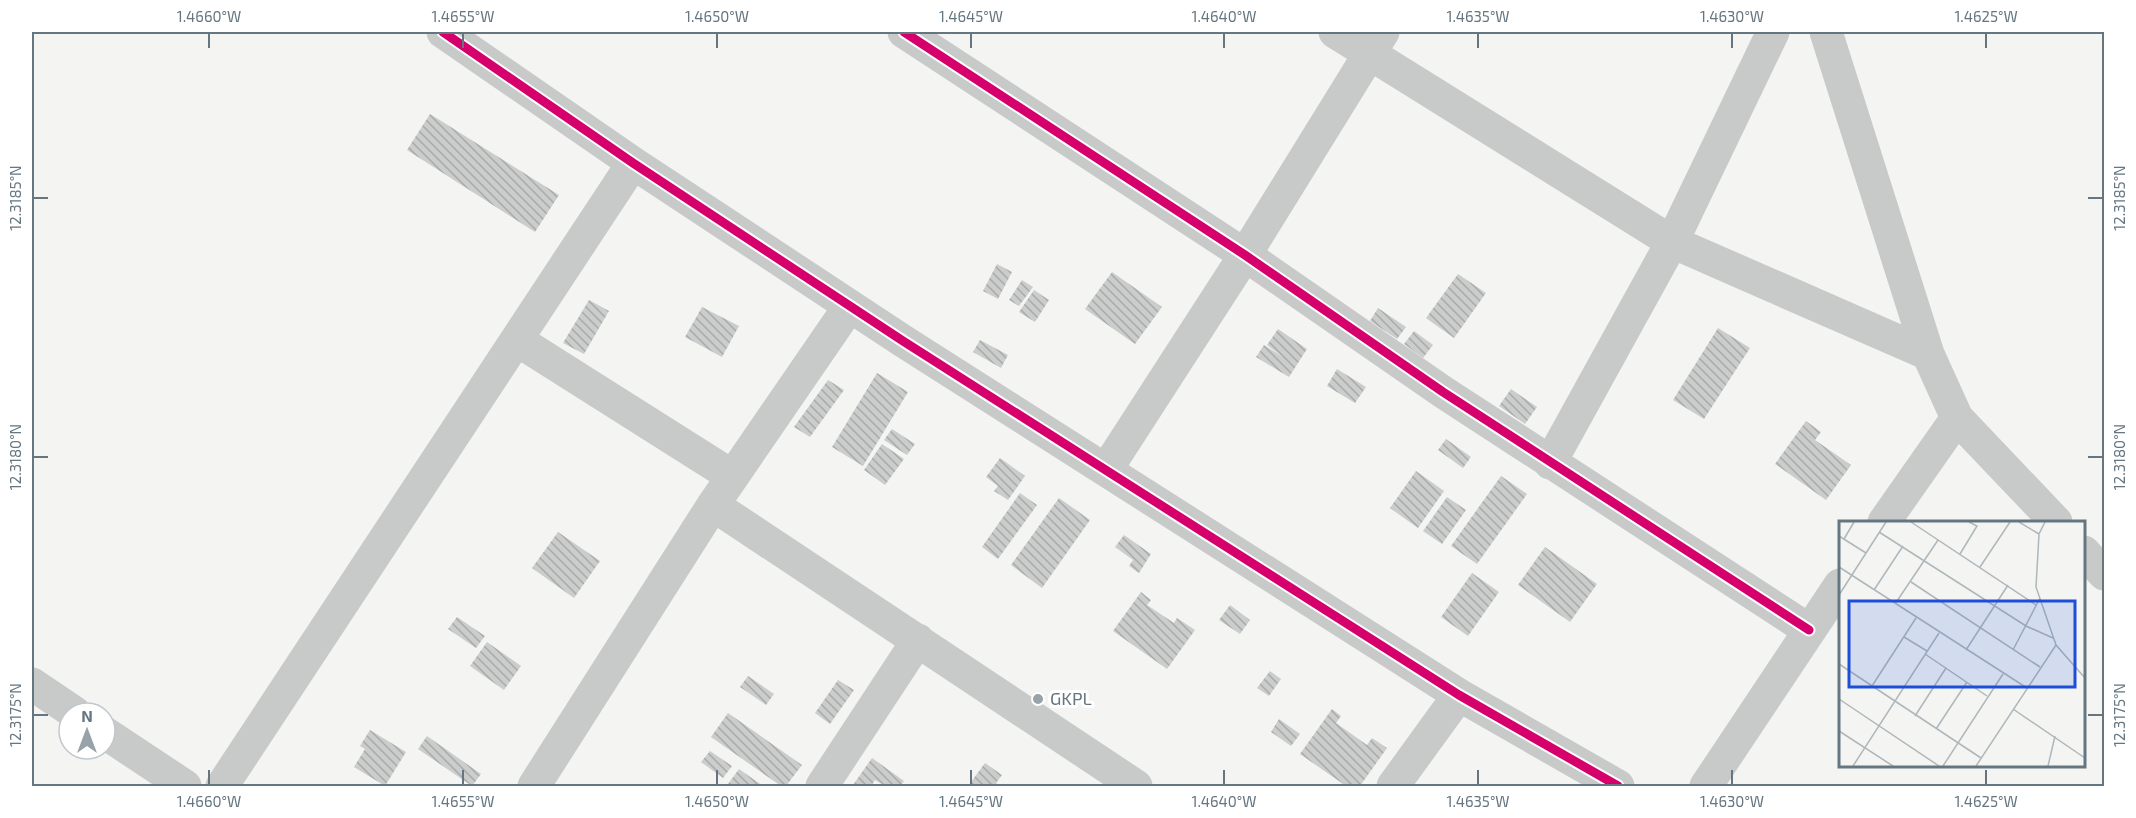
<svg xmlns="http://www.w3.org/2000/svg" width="2136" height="818" font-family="'Exo 2',sans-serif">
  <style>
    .building { fill: url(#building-back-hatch) }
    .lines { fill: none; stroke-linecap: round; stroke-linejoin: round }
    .minor { stroke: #c8caca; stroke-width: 33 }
    .cycleway-casing { stroke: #fff; stroke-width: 13 }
    .cycleway { stroke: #d6006c; stroke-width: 9 }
    .ticks { fill: none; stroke: #657681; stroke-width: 2 }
    .poi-dot { fill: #97a2a9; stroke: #fff; stroke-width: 2 }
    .labels { text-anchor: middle; stroke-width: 6; stroke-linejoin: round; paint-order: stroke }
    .poi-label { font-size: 18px; fill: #657681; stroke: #fff; text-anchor: start }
    .inset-road { fill: none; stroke: #aeb7bb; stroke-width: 1.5 }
    .view { fill: #1d4ed8; fill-opacity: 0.15; stroke: #1d4ed8; stroke-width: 3 }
    .inset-edge { fill: none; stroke: #657681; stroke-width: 3 }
    .neatline { fill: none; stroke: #657681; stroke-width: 2 }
    .ticks-label { font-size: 15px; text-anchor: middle; fill: #657681 }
  </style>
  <defs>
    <pattern id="building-back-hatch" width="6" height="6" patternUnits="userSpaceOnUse" patternTransform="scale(1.5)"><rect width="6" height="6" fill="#cbcccc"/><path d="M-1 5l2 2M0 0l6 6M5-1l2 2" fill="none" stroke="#a8aaab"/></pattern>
  </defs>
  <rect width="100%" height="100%" fill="#f4f4f2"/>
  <!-- building -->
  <path class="building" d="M430,114L559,195L535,232L407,150Z
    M997,264L1012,272L998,299L983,291Z
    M1112,272L1162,307L1135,344L1085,309Z
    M1458,274L1486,293L1454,338L1426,318Z
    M1022,280L1033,287L1019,306L1009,300Z
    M1034,290L1049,300L1035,322L1019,312Z
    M589,300L609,311L584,354L563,343Z
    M702,307L739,326L722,357L685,337Z
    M1378,308L1406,327L1397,339L1370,321Z
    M1718,328L1750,348L1704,419L1673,400Z
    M1278,329L1307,349L1289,377L1256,357L1264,345L1283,357L1267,345Z
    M1414,331L1433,345L1423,358L1404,344Z
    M980,340L1008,355L1001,368L973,352Z
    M1337,369L1366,387L1355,403L1327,386Z
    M877,373L908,392L863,466L832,447Z
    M828,380L844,390L810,437L794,427Z
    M1511,389L1537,407L1525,424L1499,406Z
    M1806,421L1821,432L1815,440L1851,465L1826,500L1775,464Z
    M892,429L915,444L907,455L884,440Z
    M1446,439L1471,457L1463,468L1438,450Z
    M882,444L904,459L885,485L864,470Z
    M1000,458L1025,476L1008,500L994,491L998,486L986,477Z
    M1416,471L1444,491L1418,528L1390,508Z
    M1501,476L1527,494L1477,564L1451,546Z
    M1020,493L1037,505L998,559L982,547Z
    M1447,497L1466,510L1442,544L1423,531Z
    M1059,498L1090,520L1042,588L1011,565Z
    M558,532L600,561L574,598L532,568Z
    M1124,535L1151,554L1139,573L1129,566L1133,560L1115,547Z
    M1545,547L1597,584L1570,622L1518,585Z
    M1472,573L1499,592L1468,636L1441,617Z
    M1141,592L1151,600L1147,605L1174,623L1177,618L1195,630L1167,669L1113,631Z
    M1230,605L1250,620L1240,634L1219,620Z
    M457,617L485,636L476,648L448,629Z
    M487,642L521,666L504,690L470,666Z
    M1270,671L1281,679L1269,696L1257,688Z
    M748,676L774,694L766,705L740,687Z
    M838,680L854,690L830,724L815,713Z
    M1332,709L1341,716L1336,723L1367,745L1372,738L1387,748L1360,786H1346L1300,754Z
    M728,713L802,765L786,786H781L711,737Z
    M1279,719L1300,734L1291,746L1271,732Z
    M370,730L406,752L385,786L354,767L365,749L360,746Z
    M427,736L481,774L472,786L418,749Z
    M710,751L732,766L723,778L701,762Z
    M872,758L904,781L900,786H885L875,780L871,786L853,785Z
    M985,763L1002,775L996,783L1000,786H968Z
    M739,769L763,786H731L728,784Z"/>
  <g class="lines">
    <!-- minor -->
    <path class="minor" d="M443,32L633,163L903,341L1459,695L1618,786
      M904,32L1245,255L1443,392L1809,630
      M1335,32L1672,242L1928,354
      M1826,32L1928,354L1957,418L2056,522
      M517,340L732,476
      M1550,463L1672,242L1773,32
      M1106,470L1245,255L1383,32
      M713,505L1136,786
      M1884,522L1957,418
      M2084,552L2104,574
      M32,684L75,713
      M105,733L185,786
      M222,786L633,163
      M534,786L713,505L849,307
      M822,786L918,640
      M1393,786L1459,695
      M1706,786L1840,585"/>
    <!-- cycleway casing -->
    <g class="cycleway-casing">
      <path id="cycleway" d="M443,32L633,163L903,341L1459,695L1618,786
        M904,32L1245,255L1443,392L1809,630"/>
    </g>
    <!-- cycleway -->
    <use href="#cycleway" class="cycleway"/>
  </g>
  <!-- ticks -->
  <path class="ticks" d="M209,33V48M463,33V48M717,33V48M971,33V48M1224,33V48M1478,33V48M1732,33V48M1986,33V48M33,198H48M2088,198H2103M33,457H48M2088,457H2103M33,715H48M2088,715H2103M209,770V785M463,770V785M717,770V785M971,770V785M1224,770V785M1478,770V785M1732,770V785M1986,770V785"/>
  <!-- markers -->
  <circle class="poi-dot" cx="1038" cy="699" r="6"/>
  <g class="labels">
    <!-- poi labels -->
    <g class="poi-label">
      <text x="1050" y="705">GKPL</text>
    </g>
  </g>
  <!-- overview -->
  <g transform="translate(1839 521)">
    <rect width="246" height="246" fill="#f4f4f2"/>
    <path class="inset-road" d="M72,1L197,84M180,1L200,13M206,1L200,13L197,66L217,124L246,157M40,11L187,105L214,117M0,15L27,32M5,18L15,1M121,33L138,5L130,1M0,46L188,167M141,46L171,1M72,61L201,146M35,69L64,25M0,74L47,1M56,83L99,19M65,116L88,130M127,129L169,64M174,129L201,77M86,133L148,175M0,143L142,237M33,165L77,97M0,178L100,245M174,188L246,237M76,195L107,147M97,208L128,161M0,210L54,245M14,245L100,112M104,245L164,153M137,245L217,124M209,245L216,215"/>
    <path class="view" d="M10,80H236V166H10Z"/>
    <rect width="246" height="246" class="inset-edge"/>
  </g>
  <!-- border -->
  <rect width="2136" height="818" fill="none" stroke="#ffffff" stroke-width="66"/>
  <!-- north arrow -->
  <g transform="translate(87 731)"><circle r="28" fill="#ffffff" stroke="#c1c8cd" stroke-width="1.5"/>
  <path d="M0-4.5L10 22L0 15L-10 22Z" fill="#97a2a9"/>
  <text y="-9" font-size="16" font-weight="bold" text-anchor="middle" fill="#657681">N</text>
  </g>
  <rect x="33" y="33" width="2070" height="752" class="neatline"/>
  <g class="ticks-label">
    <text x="209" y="22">1.4660°W</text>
    <text x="463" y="22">1.4655°W</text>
    <text x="717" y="22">1.4650°W</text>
    <text x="971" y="22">1.4645°W</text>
    <text x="1224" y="22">1.4640°W</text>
    <text x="1478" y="22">1.4635°W</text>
    <text x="1732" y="22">1.4630°W</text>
    <text x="1986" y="22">1.4625°W</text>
    <text transform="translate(16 198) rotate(-90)" y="5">12.3185°N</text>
    <text transform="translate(2120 198) rotate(-90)" y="5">12.3185°N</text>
    <text transform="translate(16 457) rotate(-90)" y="5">12.3180°N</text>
    <text transform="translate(2120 457) rotate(-90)" y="5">12.3180°N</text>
    <text transform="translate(16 715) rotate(-90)" y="5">12.3175°N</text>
    <text transform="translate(2120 715) rotate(-90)" y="5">12.3175°N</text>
    <text x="209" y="807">1.4660°W</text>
    <text x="463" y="807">1.4655°W</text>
    <text x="717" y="807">1.4650°W</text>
    <text x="971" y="807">1.4645°W</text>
    <text x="1224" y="807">1.4640°W</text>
    <text x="1478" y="807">1.4635°W</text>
    <text x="1732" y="807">1.4630°W</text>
    <text x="1986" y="807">1.4625°W</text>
  </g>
</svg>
